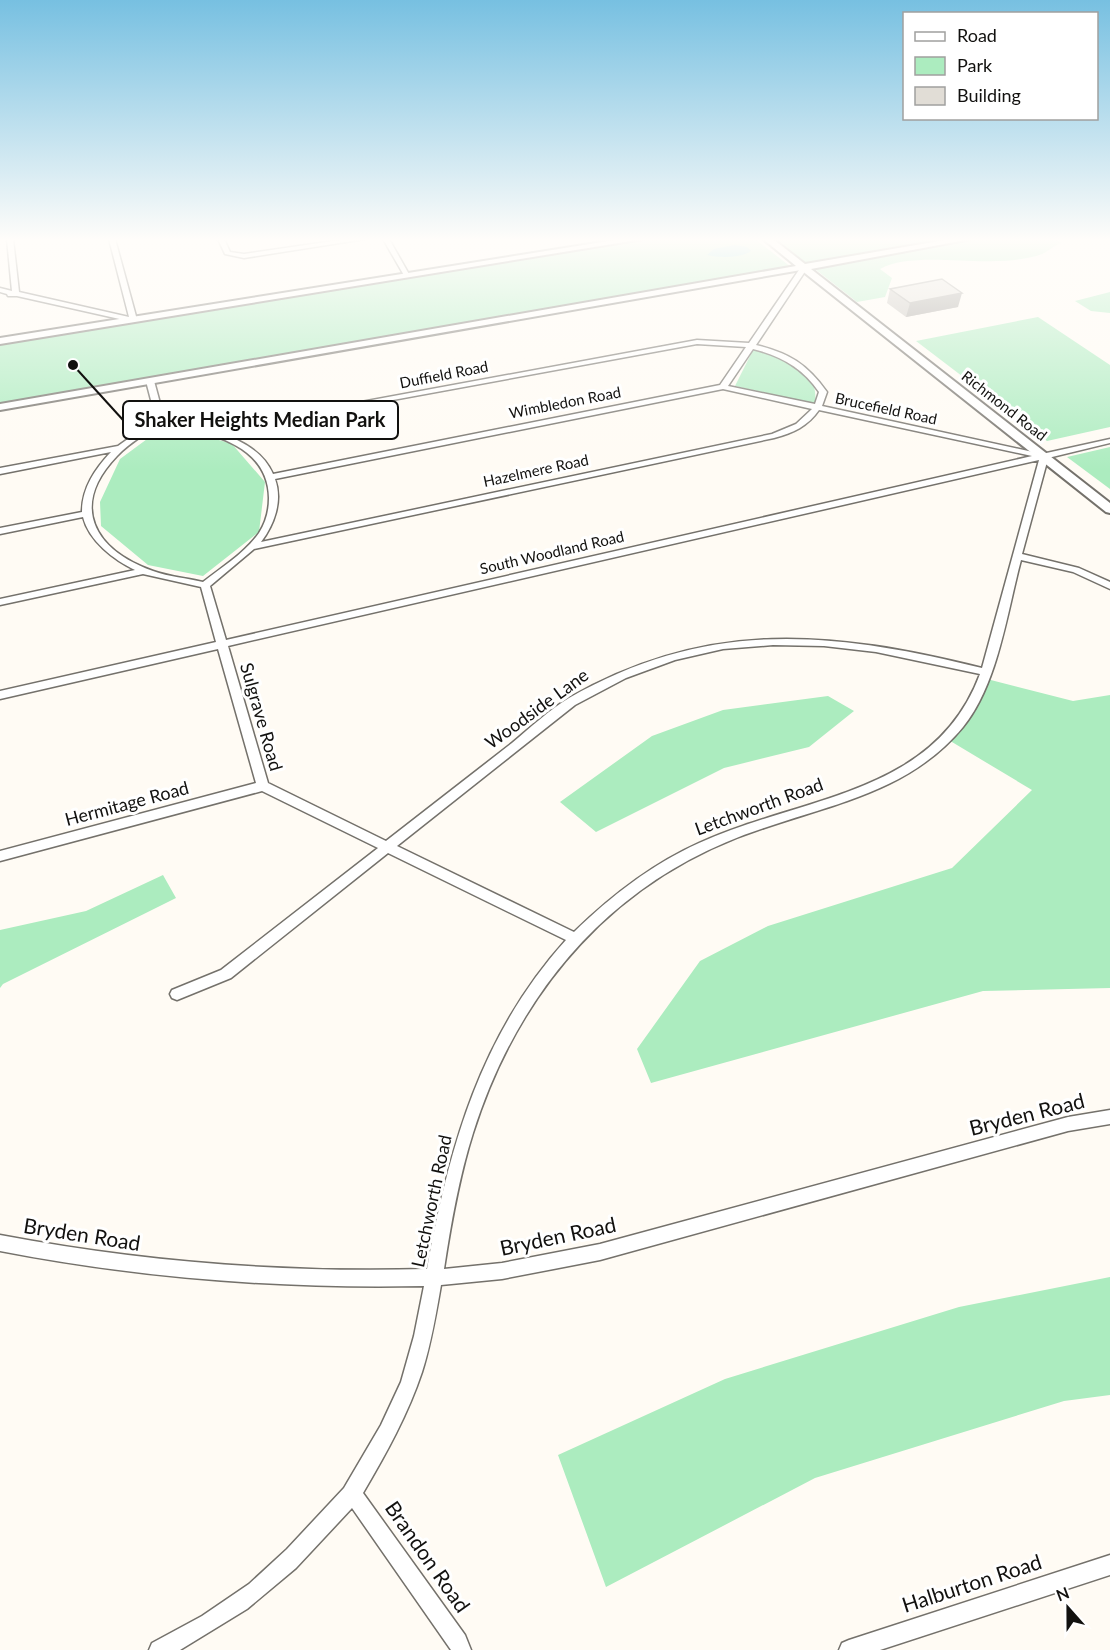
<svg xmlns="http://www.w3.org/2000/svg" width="1110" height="1650" font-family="Lato,sans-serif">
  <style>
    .green { fill: #acecbf }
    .water { fill: #6ed2d6 }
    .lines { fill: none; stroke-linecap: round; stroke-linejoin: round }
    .minor-casing { stroke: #74716b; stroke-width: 3 }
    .major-casing { stroke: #74716b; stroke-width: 4 }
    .minor { fill: #fff; fill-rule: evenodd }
    .major { fill: #fff; fill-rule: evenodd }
    .wall { fill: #c2beb8 }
    .shaded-wall { fill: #9e9b96 }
    .building { fill: #e1ddd6; stroke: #9e9b96; stroke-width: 1.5 }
    .labels { text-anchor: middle; stroke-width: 6; stroke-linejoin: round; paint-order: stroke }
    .far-street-label { font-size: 15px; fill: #12110f; stroke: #fff }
    .street-label { font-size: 18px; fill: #12110f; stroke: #fff }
    .near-street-label { font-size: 21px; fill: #12110f; stroke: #fff }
    .leader { fill: none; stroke: #12110f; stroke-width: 2 }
    .callout-dot { fill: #12110f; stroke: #fff; stroke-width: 2 }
    .callout { fill: #fff; stroke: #12110f; stroke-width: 2 }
    .callout-label { font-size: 20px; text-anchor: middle; font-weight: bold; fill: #12110f }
  </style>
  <rect width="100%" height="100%" fill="#fffbf4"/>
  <!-- green -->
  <path class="green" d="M639,239H755L791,267L0,407V341Z
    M775,239H962L808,265Z
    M977,239H1055L1062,243C1054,245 1049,251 1042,254C1029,259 1009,261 996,261C964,263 907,253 880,269L892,278L885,297L857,302L815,269Z
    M1110,292V313L1091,311L1075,301Z
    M1038,317L1110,365V427L1047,441L916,341Z
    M754,348C773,355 805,364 813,385C816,390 815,398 816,404L735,386Z
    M162,428L183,429L232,444L265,482L259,532L203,576L148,565L101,526L100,502L120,459Z
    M1110,447V489L1067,457Z
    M983,678L1073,701L1110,695V988L983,991L651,1083L637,1049L700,961L768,926L952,868L1032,790L947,739Z
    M828,696L854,711L809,747L724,768L596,832L560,802L652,736L723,710Z
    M163,875L176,898L3,984L0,988V930L86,911Z
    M1110,1277V1395L1064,1401L815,1478L606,1587L558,1455L725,1379L959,1307Z"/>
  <!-- water -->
  <path class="water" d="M735,245L747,247L751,251C742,258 719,258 707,255L714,249Z"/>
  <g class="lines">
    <!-- minor casing -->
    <g class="minor-casing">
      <path id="minor" d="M7,239H13L19,292L129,317L109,239H115L137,320L133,322L17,296H8L7,294L0,292V288L12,291Z
        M218,239H224L230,252L244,254L347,239H365L244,258L225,254Z
        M383,239H389L410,276L409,277H405Z
        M803,266L806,268L804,273L756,345C789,353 807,364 827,392L822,406L1042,454L1110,439V443L1048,458L1022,554L1079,568L1110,582V589L1073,572L1021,560C1007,612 998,684 963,727C911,790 837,803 764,828C616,876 519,988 473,1133C459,1177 451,1223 444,1269L502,1263L600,1244L1068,1117L1110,1110V1124L1068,1131L600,1260L502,1279L441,1285C436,1314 431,1344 422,1372C408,1414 386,1454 363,1493L465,1635L471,1650H451L352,1508L296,1568L247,1609L180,1650H149L152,1643L202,1616L249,1584L287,1549L344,1488L381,1425L401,1382L414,1336L424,1286C281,1289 140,1278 0,1251V1235C142,1262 283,1273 427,1269C449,1147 481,1034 566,940L388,853L231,978L177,1000L172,998L170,994L172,990L221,970L378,848L262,791L0,861V851L256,783L218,649L0,699V691L216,642L201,587L143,574L0,605V599L135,570C114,560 89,541 83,517L0,534V528L82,512C82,488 95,469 111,452L0,474V468L118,446L156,419L146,381L150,379L154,381L164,418L210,430L697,340L749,343L801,267ZM697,344L746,347L720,385L273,474C263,451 241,441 219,432ZM753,349C781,356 803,368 819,392L815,404L728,386ZM723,389L812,409L796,424L772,434L261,542C274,525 283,501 275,479ZM819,410L1032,456L226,640L210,586L254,549L774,438C793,433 808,426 819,410ZM161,423C205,432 268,442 269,498C269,511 266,522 259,533C245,553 222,567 203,582C187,578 169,577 153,571C94,550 69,506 117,456C130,442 146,434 161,423ZM1039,460L982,668C833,631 708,618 569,698C549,710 530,728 512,743C470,776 428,808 386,841L268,783L228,646ZM773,645L824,646L876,652L980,674C935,796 801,796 699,843C652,864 611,896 574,932L397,846L575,705L626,678L675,660L723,649Z
        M1110,1555V1575L880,1650H839L842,1643L849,1640Z"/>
    </g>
    <!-- major casing -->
    <g class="major-casing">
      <path id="major" d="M621,239H643L0,344V338Z
        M763,239H773L805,264L951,239H971L811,269L1110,503V513L1106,512L801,270L0,410V404L796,266Z"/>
    </g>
    <!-- minor -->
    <use href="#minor" class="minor"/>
    <!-- major -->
    <use href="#major" class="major"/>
  </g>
  <!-- wall -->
  <path class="wall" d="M890,289L958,307L906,317L887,303Z"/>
  <!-- shaded-wall -->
  <path class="shaded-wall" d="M962,293L958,307L906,317L910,303Z"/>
  <!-- building -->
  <path class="building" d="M942,279L962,293L910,303L890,289Z"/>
  <!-- sky -->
  <linearGradient id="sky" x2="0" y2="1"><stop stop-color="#77c0e1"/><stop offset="0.51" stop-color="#fffdfa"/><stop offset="1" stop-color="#fffdfa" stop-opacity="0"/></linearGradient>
  <rect width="1110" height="470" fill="url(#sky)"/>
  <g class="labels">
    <!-- far-street labels -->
    <g class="far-street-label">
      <text transform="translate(444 375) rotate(-11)" y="5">Duffield Road</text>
      <text transform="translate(565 403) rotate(-11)" y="5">Wimbledon Road</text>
      <text transform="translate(1004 406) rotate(38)" y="5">Richmond Road</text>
      <text transform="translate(886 409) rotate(12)" y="5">Brucefield Road</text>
      <text transform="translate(536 471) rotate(-12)" y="5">Hazelmere Road</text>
      <text transform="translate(552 553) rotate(-13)" y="5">South Woodland Road</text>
    </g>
    <!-- street labels -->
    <g class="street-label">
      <text transform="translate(537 709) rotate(-36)" y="6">Woodside Lane</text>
      <text transform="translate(261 717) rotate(74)" y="6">Sulgrave Road</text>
      <text transform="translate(127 804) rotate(-15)" y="6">Hermitage Road</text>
      <text transform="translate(759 807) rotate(-20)" y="6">Letchworth Road</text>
      <text transform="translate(432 1201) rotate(-78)" y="6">Letchworth Road</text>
    </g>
    <!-- near-street labels -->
    <g class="near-street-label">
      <text transform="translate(1027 1115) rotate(-14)" y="7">Bryden Road</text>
      <text transform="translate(82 1235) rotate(9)" y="7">Bryden Road</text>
      <text transform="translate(558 1237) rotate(-12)" y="7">Bryden Road</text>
      <text transform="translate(427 1557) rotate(55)" y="7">Brandon Road</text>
      <text transform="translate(972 1584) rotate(-18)" y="7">Halburton Road</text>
    </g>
  </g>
  <!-- callouts -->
  <path class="leader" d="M73 365L123 420"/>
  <circle class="callout-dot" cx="73" cy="365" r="6"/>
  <rect class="callout" x="123" y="401" width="275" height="38" rx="6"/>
  <g class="callout-label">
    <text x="260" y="427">Shaker Heights Median Park</text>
  </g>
  <!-- legend -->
  <rect x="903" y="12" width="195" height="108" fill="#ffffff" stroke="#a0a09f" stroke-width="1.5"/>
  <rect x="915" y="32" width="30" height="9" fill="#ffffff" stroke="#a0a09f" stroke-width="1.5"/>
  <text x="957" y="42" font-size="18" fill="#12110f">Road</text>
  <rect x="915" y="57" width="30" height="18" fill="#acecbf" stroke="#a0a09f" stroke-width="1.5"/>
  <text x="957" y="72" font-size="18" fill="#12110f">Park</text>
  <rect x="915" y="87" width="30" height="18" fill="#e1ddd6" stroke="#a0a09f" stroke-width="1.5"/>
  <text x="957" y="102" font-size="18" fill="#12110f">Building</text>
  <!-- north arrow -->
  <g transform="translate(1068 1608) rotate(339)" stroke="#ffffff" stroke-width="4.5" paint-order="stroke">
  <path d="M0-4.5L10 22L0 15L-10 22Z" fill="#12110f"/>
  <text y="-9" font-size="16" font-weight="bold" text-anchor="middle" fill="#12110f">N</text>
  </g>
</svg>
